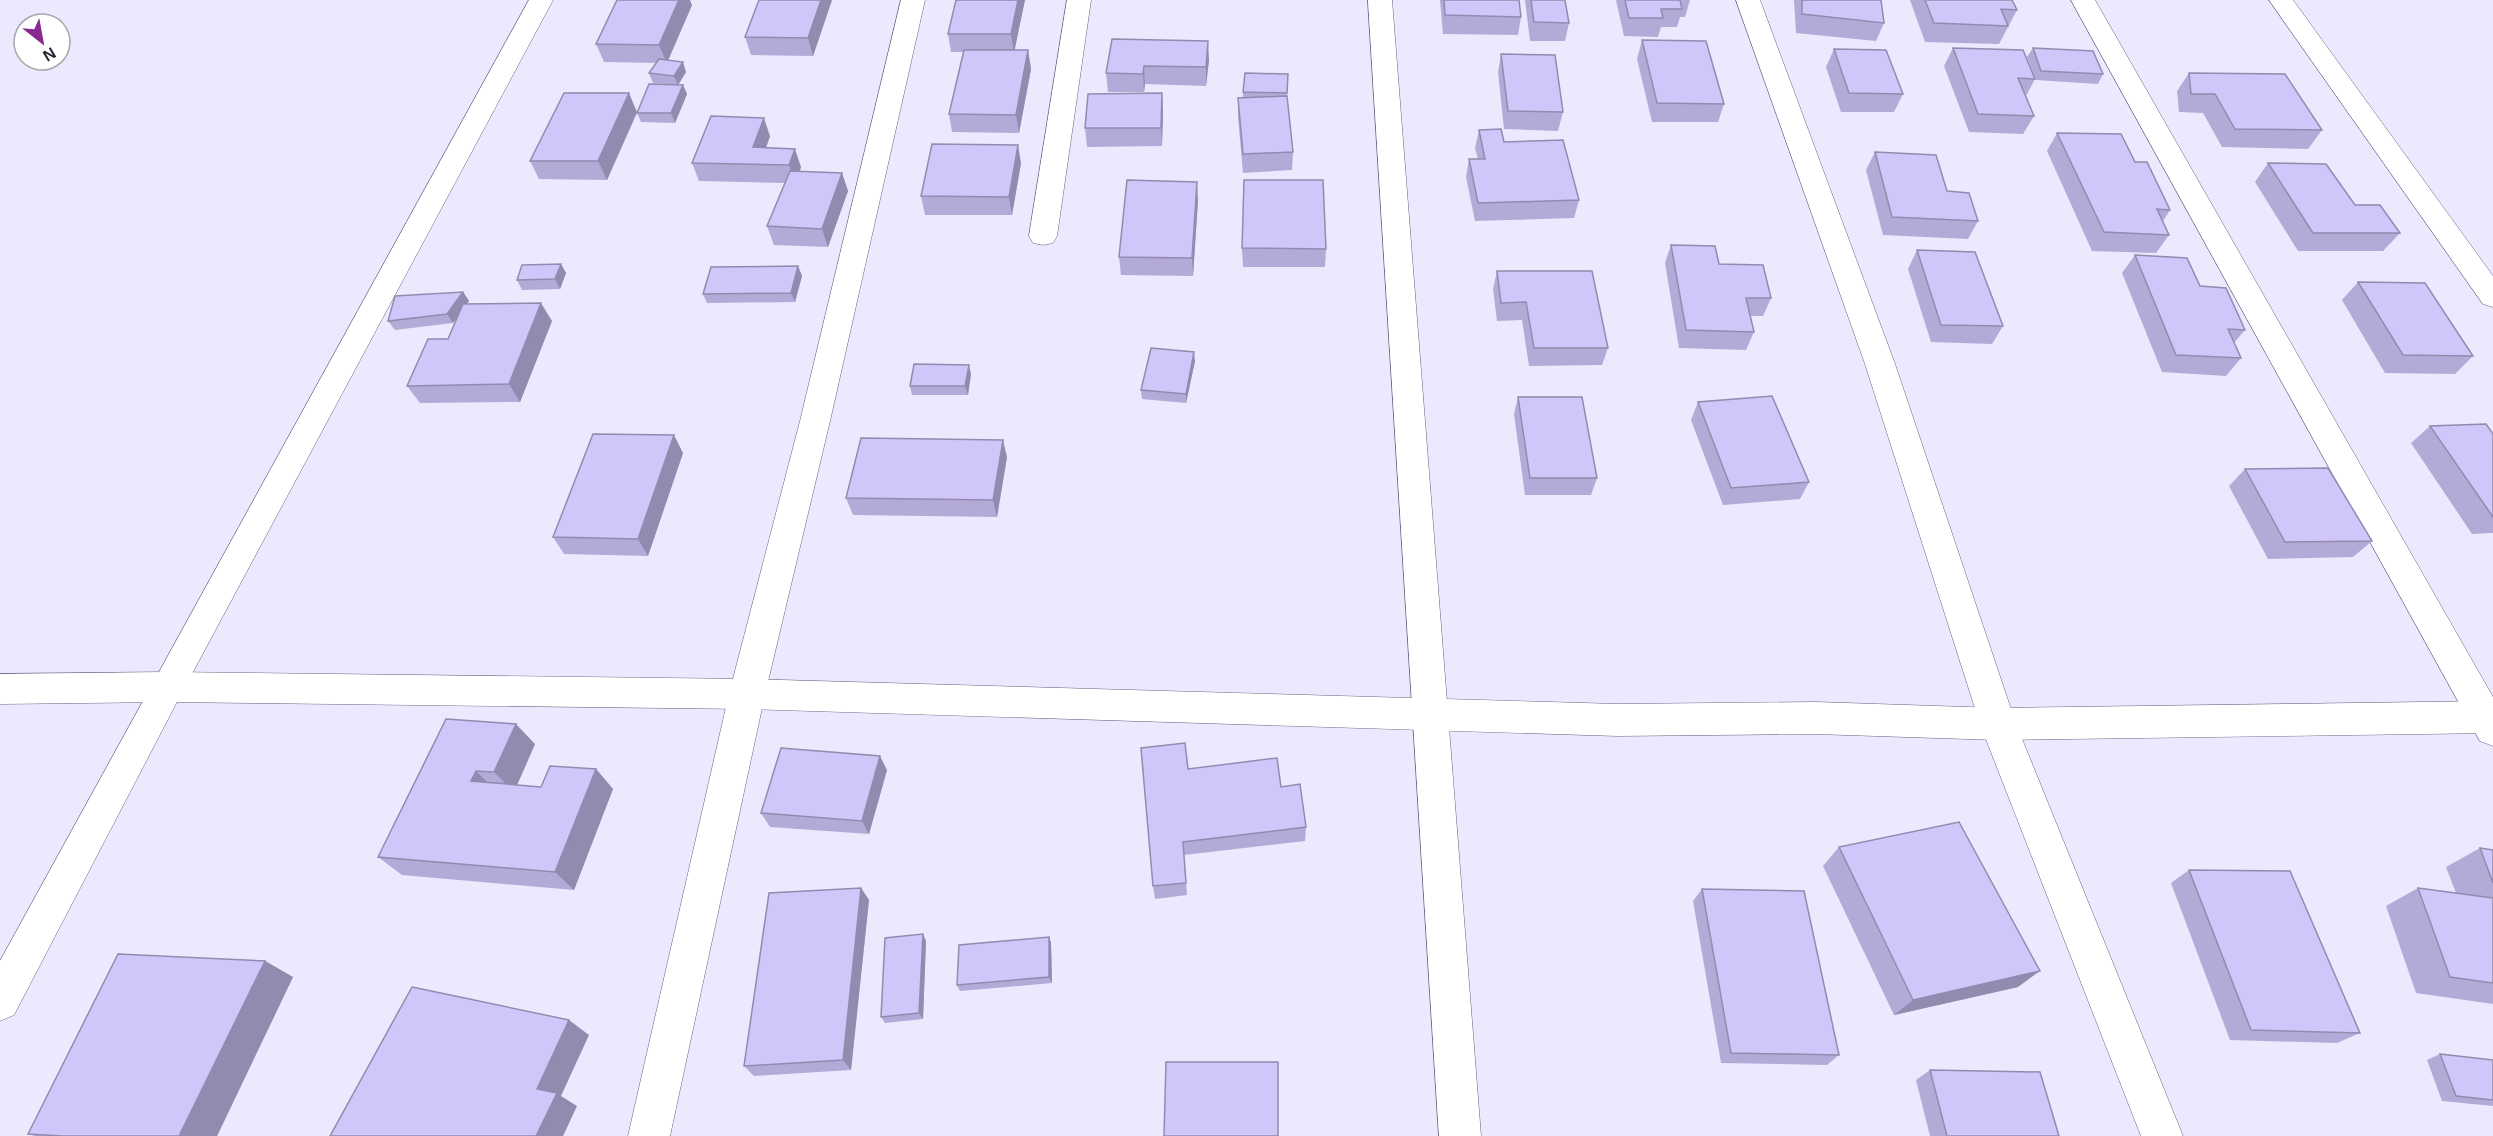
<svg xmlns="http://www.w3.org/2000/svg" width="2493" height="1136" font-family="Arial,sans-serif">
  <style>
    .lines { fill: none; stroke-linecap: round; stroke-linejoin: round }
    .street-casing { stroke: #65617f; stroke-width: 1 }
    .secondary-casing { stroke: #65617f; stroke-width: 1 }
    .street { fill: #fff; fill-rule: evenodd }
    .secondary { fill: #fff; fill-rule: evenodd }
    .wall { fill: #b4aad7 }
    .shaded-wall { fill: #928baf }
    .building { fill: #d1c6fa; stroke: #928baf; stroke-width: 1.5 }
  </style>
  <rect width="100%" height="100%" fill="#ebe9fe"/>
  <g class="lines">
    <!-- street casing -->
    <g class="street-casing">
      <path id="street" d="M529,0H553L179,698L14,1015L0,1021V961Z
        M901,0H925L830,421L765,694L670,1136H628L729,694L800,421Z
        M1067,0H1091L1057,236L1053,243L1043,245L1033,243L1029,236Z
        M1368,0H1392L1481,1136H1439Z
        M1736,0H1760L1895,364L2016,724L2183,1136H2141L1980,724L1865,364Z
        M2071,0H2095L2493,697V746L2480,741Z
        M2269,0H2293L2493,276V307L2483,304Z"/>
    </g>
    <!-- secondary casing -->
    <g class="secondary-casing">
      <path id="secondary" d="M167,672L747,679L1618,704L1815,702L1998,708L2493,701V733L1998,740L1815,734L1618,736L747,709L167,702L0,704V674Z"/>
    </g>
    <!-- street -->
    <use href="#street" class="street"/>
    <!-- secondary -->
    <use href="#secondary" class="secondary"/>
  </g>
  <!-- wall -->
  <path class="wall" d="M832,0L813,56L751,55L745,37Z
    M1025,0L1014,50H1028L1031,69L1019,133L952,132L949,114L963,52H951L948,34Z
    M1440,0H1519L1521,17L1518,35L1443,34Z
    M1525,0H1565L1569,23L1565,41H1530Z
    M1616,0H1690L1685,17H1680L1677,27H1661L1658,37L1624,36Z
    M1794,0H1881L1884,23L1876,41L1796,33Z
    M1910,0H2012L2017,10L1999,44L1925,42Z
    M692,5L668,60L686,72L678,85H683L687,94L675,123L641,122L637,113L607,180L539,179L530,161L637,111L668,84L653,83L649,73L657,63L604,62L596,44Z
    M1112,39L1209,60L1206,86L1145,84L1144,92H1108L1106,73Z
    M1642,40L1724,104L1718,122H1652L1637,59Z
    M1953,48L2035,79L2026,96L2034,116L2023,134L1969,132L1944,66Z
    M2033,48L2103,74L2098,84L2036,80L2027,57Z
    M1834,49L1903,94L1894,112H1841L1826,67Z
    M1501,54L1563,112L1558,131L1504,129L1498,72Z
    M2189,73L2322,130L2308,149L2222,147L2203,113L2179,112L2177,91Z
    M1288,74L1287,97L1293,152L1292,170L1243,173L1238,117V98H1243V92Z
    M1162,93L1163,112L1162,146L1087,147L1085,128Z
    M1479,130L1504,142L1579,200L1574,218L1475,221L1466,177L1469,159H1478L1475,148Z
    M2057,133L2170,210L2163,221L2169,235L2156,253L2092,251L2047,151Z
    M770,136L766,148L801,167L800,171L842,173L848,191L828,247L774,245L767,226L785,183L699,181L692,163Z
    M1875,152L1978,221L1968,239L1883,235L1866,170Z
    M1021,163L1012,215H925L921,196Z
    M2268,163L2355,205L2400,233L2383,251H2298L2255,182Z
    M1198,200L1193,276L1121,275L1119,257Z
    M1671,245L1719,264L1771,298L1763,316H1750L1754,332L1746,350L1679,348L1665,263Z
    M1242,248L1326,249L1325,267H1243Z
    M1917,250L2003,326L1992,344L1931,342L1908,269Z
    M2135,255L2200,286L2245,330L2234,343L2241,358L2226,376L2162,372L2122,273Z
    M561,264L566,273L560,289L522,290L517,280Z
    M798,266L802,276L795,302L707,303L703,294Z
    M1497,271L1608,348L1602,365L1529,366L1522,320L1497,321L1493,289Z
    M2358,282L2473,356L2455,374L2385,373L2342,300Z
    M463,292L469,301L467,304L552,321L520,402L420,403L407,386L448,339L457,317L453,323L395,330L388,321Z
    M1195,361L1186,403L1142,399L1141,390Z
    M971,374L968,395H912L910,386Z
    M1518,397L1597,478L1591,495H1525L1514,414Z
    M1698,402L1809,482L1800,499L1723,505L1691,420Z
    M2430,426L2493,434V533L2472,534L2411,443Z
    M683,453L648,556L564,554L553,537Z
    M1007,457L997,517L853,515L846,498Z
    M2245,469L2372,541L2353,557L2268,559L2229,486Z
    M446,719L535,744L517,785L541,787L596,769L613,789L574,890L402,875L378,857Z
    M1188,769L1281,787L1306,827L1305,841L1184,855L1187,895L1155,899L1153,886Z
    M887,770L869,834L770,827L761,813Z
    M1839,847L2018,987L1894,1015L1823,866Z
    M2480,848L2493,850V1004L2416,993L2386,906L2418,888L2456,893L2446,867Z
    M2189,870L2360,1033L2337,1043L2230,1040L2171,883Z
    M861,888L869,900L851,1070L754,1076L744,1066Z
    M1702,889L1839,1055L1827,1065L1721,1063L1693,901Z
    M1049,937L1051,943L1052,983L960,991L957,985Z
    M926,941L923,1019L885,1023L881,1017Z
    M265,961L293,977L217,1136H35L28,1134Z
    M2440,1054L2493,1060V1106L2442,1101L2427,1060Z
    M1930,1070L2059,1136H1930L1916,1080Z"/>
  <!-- shaded-wall -->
  <path class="shaded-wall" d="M679,0H690L692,5L667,63L659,45Z
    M821,0H832L813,56L808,38Z
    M1018,0H1025L1014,53L1011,34Z
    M1208,41L1209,60L1206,86V67Z
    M1028,50L1031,69L1019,133L1016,115Z
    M683,62L686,72L678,85L674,76Z
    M1144,66L1145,84L1144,92L1143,74Z
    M683,85L687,94L675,123L671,113Z
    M629,93L637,112L607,180L598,161Z
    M1162,93L1163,112L1162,146L1161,128Z
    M764,118L770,136L760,164L753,147Z
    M1018,145L1021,163L1012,215L1009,197Z
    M795,149L801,167L795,183L789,165Z
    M842,173L848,191L828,247L822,229Z
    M1197,182L1198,200L1193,276L1192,258Z
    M561,264L566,273L560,289L555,279Z
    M798,266L802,276L795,302L791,293Z
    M463,292L469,301L453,323L447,314Z
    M541,303L552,321L520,402L509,384Z
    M1194,352L1195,361L1186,403V394Z
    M969,365L971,374L968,395L965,386Z
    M674,435L683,453L648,556L638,539Z
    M1003,440L1007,457L997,517L993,500Z
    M516,724L535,744L514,792L494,772Z
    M880,756L887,770L869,834L862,821Z
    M596,769L613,789L574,890L555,872Z
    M476,771L496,791L471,781Z
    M861,888L869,900L851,1070L843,1060Z
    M923,934L926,941L923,1019L919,1013Z
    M1049,937L1051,943L1052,983L1049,977Z
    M265,961L293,977L217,1136H179Z
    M2040,971L2018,987L1894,1015L1913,1000Z
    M569,1020L589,1035L561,1096L577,1106L563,1136H536L537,1089Z"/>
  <!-- building -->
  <path class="building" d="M617,0H679L659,45L596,44Z
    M759,0H821L808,38L745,37Z
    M956,0H1018L1011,34H948Z
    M1444,0H1519L1521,17L1445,15Z
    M1531,0H1565L1569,23L1534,22Z
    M1625,0H1680L1682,9H1661L1663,18H1629Z
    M1802,0H1881L1884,23L1802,14Z
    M1925,0H2012L2017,10L2001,9L2008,26L1934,23Z
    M1112,39L1208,41L1206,67L1144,66L1143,74L1106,73Z
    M1642,40L1706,41L1724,104L1657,103Z
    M1953,48L2023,50L2035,79L2018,78L2034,116L1978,114Z
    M2033,48L2093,51L2103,74L2041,71Z
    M1834,49L1886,50L1903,94L1849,93Z
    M964,50H1028L1016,115L949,114Z
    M1501,54L1555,55L1563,112L1508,111Z
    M659,59L683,62L674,76L649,73Z
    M1245,73L1288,74L1287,93L1243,92Z
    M2189,73L2285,74L2322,130L2235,129L2215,94H2191Z
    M649,84L683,85L671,113H637Z
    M564,93H629L598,161H530Z
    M1162,93L1161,128H1085L1088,94Z
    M1287,96L1293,152L1243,154L1238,98Z
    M711,116L764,118L753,147L795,149L789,165L692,163Z
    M1501,129L1504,142L1563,140L1579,200L1478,203L1469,159H1485L1479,130Z
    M2057,133L2121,134L2135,162H2147L2170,210L2157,209L2169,235L2104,232Z
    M932,144L1018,145L1009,197L921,196Z
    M1875,152L1936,155L1947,191L1969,193L1978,221L1892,217Z
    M2268,163L2326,164L2355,205H2380L2400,233H2313Z
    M790,171L842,173L822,229L767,226Z
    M1127,180L1197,182L1192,258L1119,257Z
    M1244,180H1323L1326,249L1242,248Z
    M1671,245L1715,246L1719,264L1763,265L1771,298H1746L1754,332L1686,330Z
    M1917,250L1975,252L2003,326L1941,325Z
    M2135,255L2187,258L2200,286L2226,288L2245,330L2228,329L2241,358L2176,355Z
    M561,264L555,279L517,280L522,265Z
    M798,266L791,293L703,294L711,267Z
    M1497,271H1592L1608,348H1534L1526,302L1501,303Z
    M2358,282L2425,283L2473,356L2403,355Z
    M463,292L447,314L388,321L395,296Z
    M541,303L509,384L407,386L428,339H448L463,304Z
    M1151,348L1194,352L1186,394L1141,390Z
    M914,364L969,365L965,386H910Z
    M1772,396L1809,482L1731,488L1698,402Z
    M1518,397H1582L1597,478H1530Z
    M2486,424L2493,434V517L2430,426Z
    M593,434L674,435L638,539L553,537Z
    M861,438L1003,440L993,500L846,498Z
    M2328,468L2372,541L2285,542L2245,469Z
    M446,719L516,724L494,772L476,771L471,781L541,787L550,766L596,769L555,872L378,857Z
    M1185,743L1188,769L1277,758L1281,787L1300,784L1306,827L1183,842L1186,883L1153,886L1141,748Z
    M781,748L880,756L862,821L761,813Z
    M1959,822L2040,971L1913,1000L1839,847Z
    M2480,848L2493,850V883Z
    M2189,870L2290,871L2360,1033L2251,1030Z
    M861,888L843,1060L744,1066L769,893Z
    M2418,888L2493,898V983L2450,977Z
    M1702,889L1804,891L1839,1055L1731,1053Z
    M923,934L919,1013L881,1017L885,938Z
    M1049,937V977L957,985L959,945Z
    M118,954L265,961L179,1136H62L28,1134Z
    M412,987L569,1020L537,1089L557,1093L536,1136H330Z
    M2440,1054L2493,1060V1100L2456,1096Z
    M1166,1062H1278V1136H1164Z
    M1930,1070L2040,1072L2059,1136H1947Z"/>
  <!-- north arrow -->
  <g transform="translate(42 42) rotate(149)"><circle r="28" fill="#ffffff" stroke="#a8a7ac" stroke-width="1.5"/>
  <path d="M0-4.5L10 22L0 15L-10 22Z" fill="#8a2991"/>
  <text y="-9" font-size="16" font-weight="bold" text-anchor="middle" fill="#262430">N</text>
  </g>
</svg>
